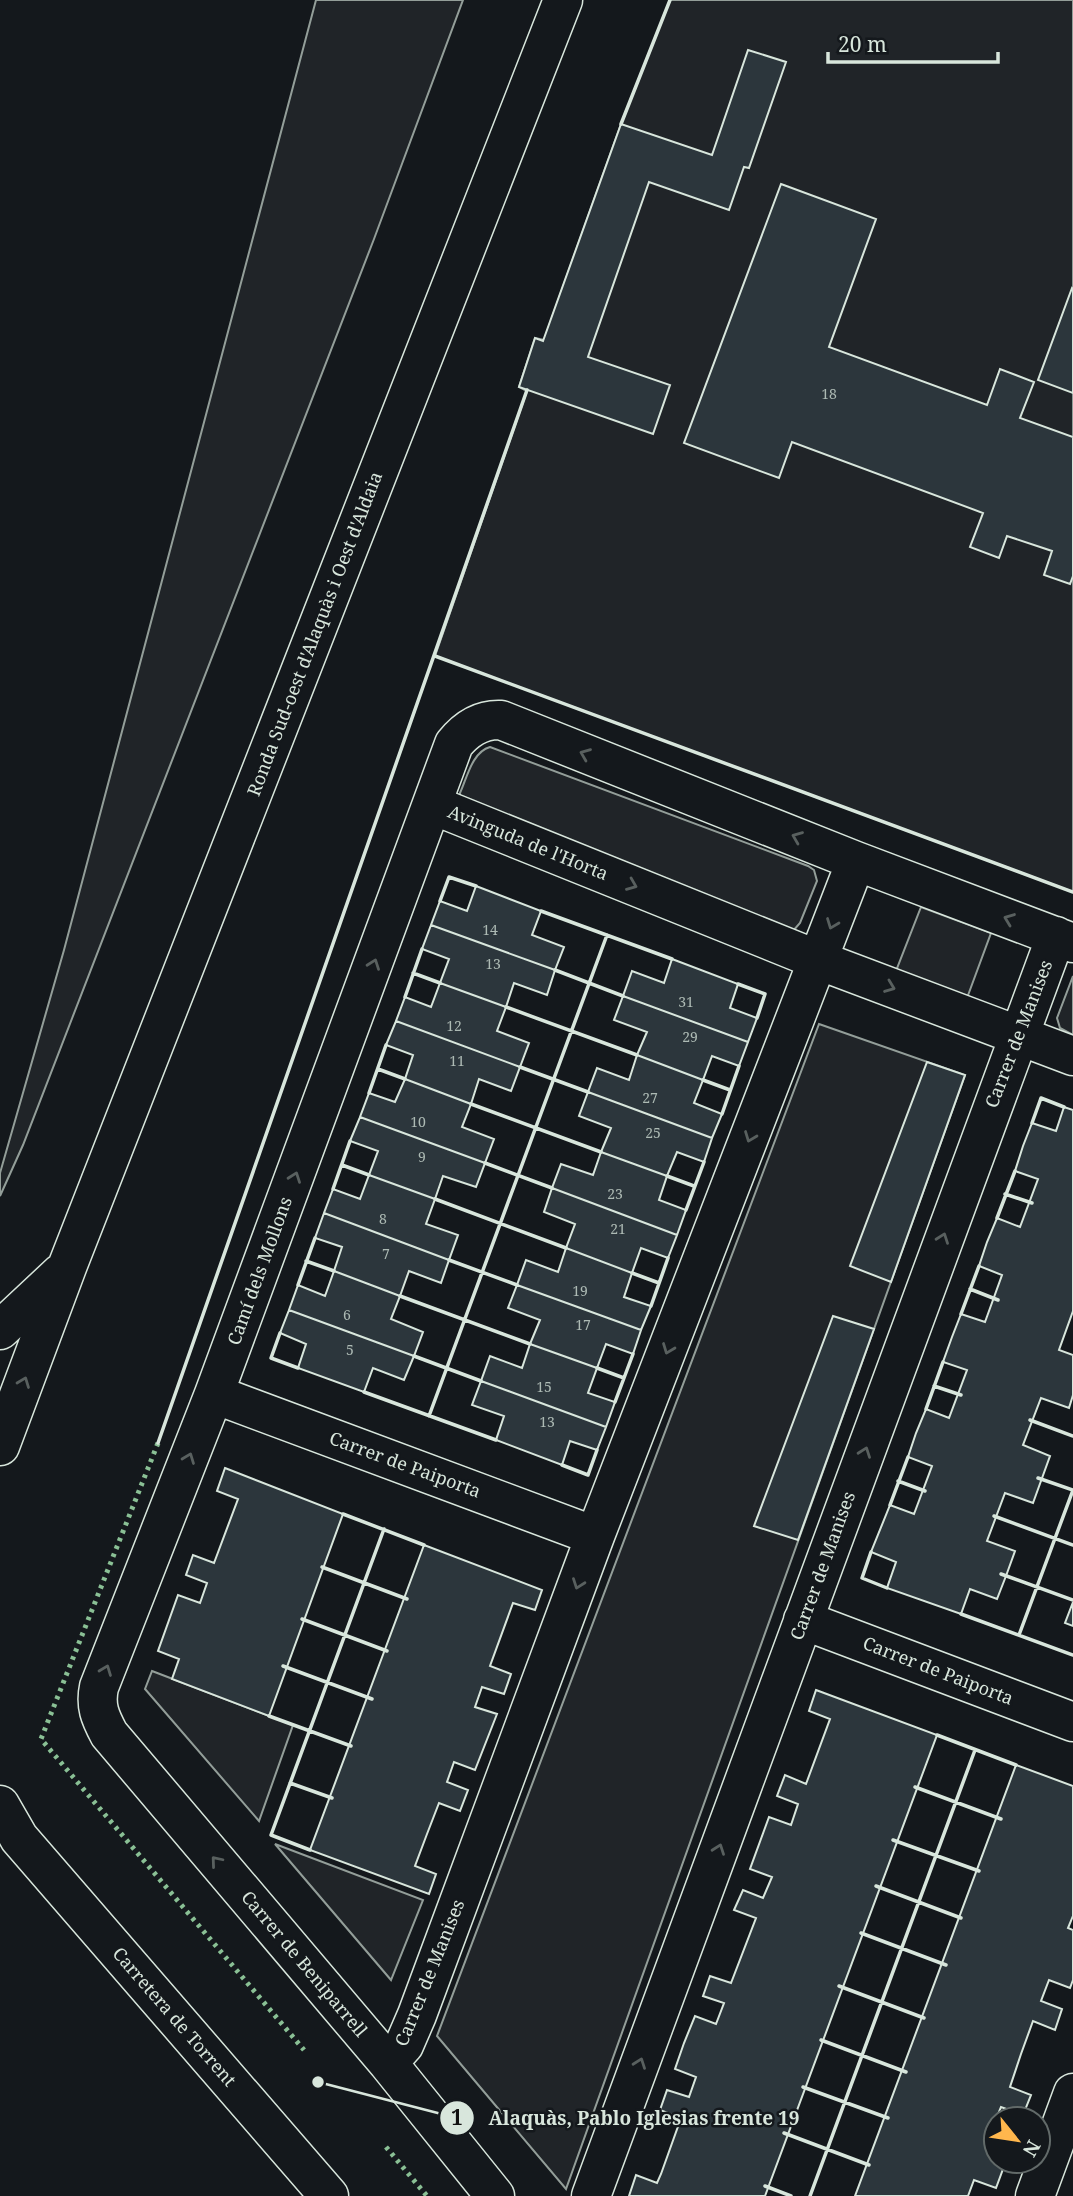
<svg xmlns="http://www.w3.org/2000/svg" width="1073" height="2196" font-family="'Noto Serif',serif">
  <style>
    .green { fill: #202428; stroke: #939e99; stroke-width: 2 }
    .building { fill: #2c363c; stroke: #d8e6dc; stroke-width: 2 }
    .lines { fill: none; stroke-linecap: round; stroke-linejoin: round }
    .minor-casing { stroke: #d8e6dc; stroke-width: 41 }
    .tertiary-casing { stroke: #d8e6dc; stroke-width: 41 }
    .secondary-casing { stroke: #d8e6dc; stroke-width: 41 }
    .minor { stroke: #14181c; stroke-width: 38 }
    .tertiary { stroke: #14181c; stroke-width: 38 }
    .secondary { stroke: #14181c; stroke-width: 38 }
    .hedge { stroke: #8ac095; stroke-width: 5; stroke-dasharray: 3.5 5; stroke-linecap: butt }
    .wall { stroke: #d8e6dc; stroke-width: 3.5 }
    .oneway { stroke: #59605f }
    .labels { text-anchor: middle; stroke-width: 5; stroke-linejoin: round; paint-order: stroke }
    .number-label { font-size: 14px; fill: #adbab4 }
    .street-label { font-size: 18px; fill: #d8e6dc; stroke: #14181c }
    .leader { fill: none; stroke: #d8e6dc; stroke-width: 2.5 }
    .callout-dot { fill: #d8e6dc; stroke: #14181c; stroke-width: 2.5 }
    .mark-label { font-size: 21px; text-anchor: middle; font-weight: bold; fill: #111 }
    .callout-label { font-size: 19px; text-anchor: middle; font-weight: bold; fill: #d8e6dc; stroke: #14181c; stroke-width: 5; stroke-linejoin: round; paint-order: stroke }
  </style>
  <rect width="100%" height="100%" fill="#14181c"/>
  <!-- green -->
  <path class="green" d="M316,0H463L374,239L23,1145L0,1196V1173L64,950Z
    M670,0H1073V892L435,656L527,391L519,387L535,338L544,340L621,124Z
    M490,747L808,866L814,870L817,881L800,923L793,931L460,798V793C467,778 472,752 490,747Z
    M921,907L991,933L967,998L896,971Z
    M1073,976V1035L1060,1028L1057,1018Z
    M819,1024L965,1075L566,2189L437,2036Z
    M152,1671L293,1725L259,1821L145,1689Z
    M275,1844L423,1900L391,1980Z"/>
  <!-- building -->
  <path class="building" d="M748,50L786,62L749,168L744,167L729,210L649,182L588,357L670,385L653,434L519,387L535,338L543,341L621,124L712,155Z
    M781,184L876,219L829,347L987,405L1000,369L1034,382L1020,418L1073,437V576L1070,584L1044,575L1052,551L1007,536L999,558L970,547L983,513L792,442L779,478L684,443Z
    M1072,288L1073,289V393L1038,380Z
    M476,886L541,911L532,935L564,947L555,970L431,925L440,901L467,911Z
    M431,925L555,970L547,995L514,983L506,1007L440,983L449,959L422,949Z
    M672,959L738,984L730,1008L757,1018L748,1042L623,996L632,971L664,983Z
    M440,983L506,1007L497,1031L529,1043L520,1067L396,1021L405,997L431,1007Z
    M623,996L748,1042L739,1066L712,1056L703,1080L637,1055L647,1032L614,1020Z
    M396,1021L520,1067L511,1091L479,1079L471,1104L405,1079L413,1055L386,1045Z
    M637,1055L703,1080L694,1103L722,1114L712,1138L588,1092L597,1068L629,1080Z
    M927,1062L965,1075L891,1282L850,1266Z
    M405,1079L471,1104L462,1127L494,1139L485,1163L360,1117L369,1093L395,1102Z
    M588,1092L712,1138L704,1162L677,1152L667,1176L601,1152L611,1128L579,1116Z
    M1064,1107L1073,1110V1311L1059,1350L1073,1355V1395L1069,1408L1041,1398L1023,1445L1050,1456L1033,1503L1005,1493L987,1541L1015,1551L1006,1576L997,1599L970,1589L961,1614L887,1588L896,1562L871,1552L890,1505L914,1514L932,1466L908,1457L916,1433L926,1409L949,1418L967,1370L943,1362L952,1337L961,1314L985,1322L1002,1275L979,1266L987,1242L997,1218L1020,1227L1038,1179L1015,1171L1023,1146L1032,1123L1056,1131Z
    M360,1117L485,1163L476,1187L443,1176L435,1199L369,1175L378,1151L350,1141Z
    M601,1152L667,1176L659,1200L686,1210L677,1235L552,1188L561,1164L593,1175Z
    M369,1175L435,1199L426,1224L458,1235L449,1260L324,1213L333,1189L360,1199Z
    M552,1188L677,1235L668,1258L641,1248L632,1273L566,1248L575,1224L544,1212Z
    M324,1213L449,1260L441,1283L409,1271L400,1296L334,1271L342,1247L315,1238Z
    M566,1248L632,1273L624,1297L651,1306L641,1330L517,1285L526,1260L558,1272Z
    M334,1271L400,1296L391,1319L423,1332L414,1356L289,1310L298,1285L325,1296Z
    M517,1285L641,1330L633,1354L606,1344L597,1368L530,1344L540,1320L508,1308Z
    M289,1310L414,1356L404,1380L373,1368L364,1392L298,1368L306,1344L280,1333Z
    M833,1316L874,1329L798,1540L754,1526Z
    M530,1344L597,1368L588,1393L615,1402L606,1427L481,1381L490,1356L522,1368Z
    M481,1381L606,1427L597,1450L570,1441L562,1465L496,1440L504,1416L472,1405Z
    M225,1468L343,1514L269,1716L172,1679L179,1659L158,1651L178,1595L200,1603L207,1583L186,1575L193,1555L214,1563L238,1499L217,1491Z
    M424,1545L542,1590L535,1610L513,1603L490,1666L511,1674L504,1694L482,1687L475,1707L497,1714L475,1770L454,1762L447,1782L468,1790L460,1811L439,1803L427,1834L415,1866L436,1874L429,1894L310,1850Z
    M1073,1602V1626L1065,1623Z
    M816,1690L937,1735L765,2196H629L636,2175L657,2183L661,2174L681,2118L660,2110L667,2090L689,2097L696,2077L675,2069L684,2043L695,2016L716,2024L724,2003L703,1996L710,1976L731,1983L756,1918L734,1910L743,1890L763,1898L772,1877L750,1869L769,1817L791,1825L798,1804L777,1796L785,1775L806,1784L830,1719L809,1711Z
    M1016,1765L1073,1786V1916L1068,1928L1073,1930V1980L1070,1988L1049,1980L1041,2001L1062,2009L1055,2030L1033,2021L1021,2054L1010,2087L1031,2095L1023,2115L1001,2107L996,2119L994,2127L996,2128V2161H1006L996,2188L974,2180L968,2196H855Z"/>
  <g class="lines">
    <!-- minor casing -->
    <g class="minor-casing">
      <path id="minor" d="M433,805L818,960L1073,1056
        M214,1394L595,1536
        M803,1620L1073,1722
        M388,2063L404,2045L417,2015L595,1536L856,861
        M495,2196L388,2063L109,1734C100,1717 95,1706 99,1687L214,1394L454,744C466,729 481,719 501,720L856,861L1073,943
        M591,2196L1056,936
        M1035,2196L1073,2093"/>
    </g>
    <!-- tertiary casing -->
    <g class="tertiary-casing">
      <path id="tertiary" d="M0,1805L19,1838L329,2196"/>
    </g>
    <!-- secondary casing -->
    <g class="secondary-casing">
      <path id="secondary" d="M0,1330L61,1273
        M0,1446L67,1267L563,0"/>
    </g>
    <!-- minor -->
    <use href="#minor" class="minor"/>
    <!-- tertiary -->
    <use href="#tertiary" class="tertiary"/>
    <!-- secondary -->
    <use href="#secondary" class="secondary"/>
    <!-- hedge -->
    <path class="hedge" d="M158,1443L41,1739L304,2050
      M386,2147L427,2196"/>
    <!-- wall -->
    <path class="wall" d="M621,124L670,0
      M435,656L1073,892
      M440,901L449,877L476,886
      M541,911L672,959
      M555,970L623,996
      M413,973L440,983
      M738,984L765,994L757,1018
      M405,997L422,949
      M506,1007L637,1055
      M520,1067L588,1092
      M378,1069L405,1079
      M703,1080L730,1090
      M369,1093L386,1045
      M471,1104L601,1152
      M722,1114L739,1066
      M1032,1123L1041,1098L1064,1107
      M485,1163L552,1188
      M342,1165L369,1175
      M667,1176L694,1186
      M333,1189L350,1141
      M1005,1194L1032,1203
      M435,1199L566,1248
      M686,1210L704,1162
      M997,1218L1015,1171
      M449,1260L517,1285
      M306,1261L334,1271
      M632,1273L659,1283
      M298,1285L315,1238
      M970,1289L998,1300
      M400,1296L530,1344
      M651,1306L668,1258
      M961,1314L979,1266
      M280,1333L271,1358L298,1368
      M414,1356L481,1381
      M597,1368L624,1378
      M934,1386L961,1395
      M364,1392L496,1440
      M615,1402L633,1354
      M926,1409L943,1362
      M429,1416L607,935
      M1030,1420L1073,1436
      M158,1443L527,390
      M562,1465L588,1475L597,1450
      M898,1481L925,1491
      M890,1505L908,1457
      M343,1514L424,1545
      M994,1516L1073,1545
      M871,1552L862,1578L887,1588
      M322,1567L407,1599
      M1001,1574L1073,1600
      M961,1614L1073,1655
      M302,1619L387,1651
      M1019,1635L1073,1490L1038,1478
      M283,1666L372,1699
      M269,1716L351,1746
      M937,1735L1016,1765
      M290,1783L332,1798
      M915,1787L1001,1819
      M893,1840L979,1871
      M310,1850L271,1835L384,1529
      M876,1886L961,1918
      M861,1933L946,1965
      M839,1986L924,2018
      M821,2040L906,2072
      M803,2087L888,2118
      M784,2133L869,2165
      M765,2186L791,2196
      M810,2196L975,1750"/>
  </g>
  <!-- one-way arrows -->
  <defs><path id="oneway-chevron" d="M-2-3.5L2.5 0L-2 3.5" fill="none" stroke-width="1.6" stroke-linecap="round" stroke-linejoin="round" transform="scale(1.75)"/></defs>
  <g class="oneway">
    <use href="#oneway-chevron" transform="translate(585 754) rotate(-158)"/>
    <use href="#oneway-chevron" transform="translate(797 837) rotate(-158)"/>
    <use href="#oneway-chevron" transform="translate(632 885) rotate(22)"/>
    <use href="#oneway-chevron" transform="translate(1009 919) rotate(-159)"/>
    <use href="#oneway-chevron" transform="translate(832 924) rotate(111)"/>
    <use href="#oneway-chevron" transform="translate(374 964) rotate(-70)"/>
    <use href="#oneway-chevron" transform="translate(890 987) rotate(21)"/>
    <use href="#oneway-chevron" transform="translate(750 1137) rotate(111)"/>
    <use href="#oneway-chevron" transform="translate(295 1177) rotate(-70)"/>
    <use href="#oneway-chevron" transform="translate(943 1238) rotate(-70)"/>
    <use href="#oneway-chevron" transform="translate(668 1349) rotate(111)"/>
    <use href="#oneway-chevron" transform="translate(24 1382) rotate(-69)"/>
    <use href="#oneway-chevron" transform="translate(865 1452) rotate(-70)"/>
    <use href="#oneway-chevron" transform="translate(189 1458) rotate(-69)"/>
    <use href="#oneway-chevron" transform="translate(578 1584) rotate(110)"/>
    <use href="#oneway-chevron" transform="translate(106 1670) rotate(-69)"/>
    <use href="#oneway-chevron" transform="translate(719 1849) rotate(-70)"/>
    <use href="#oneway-chevron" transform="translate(216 1861) rotate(-130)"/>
    <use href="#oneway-chevron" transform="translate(640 2063) rotate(-70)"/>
  </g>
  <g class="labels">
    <!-- number labels -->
    <g class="number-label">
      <text x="829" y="399">18</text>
      <text x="490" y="935">14</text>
      <text x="493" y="969">13</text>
      <text x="686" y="1007">31</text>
      <text x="454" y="1031">12</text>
      <text x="690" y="1042">29</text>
      <text x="457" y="1066">11</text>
      <text x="650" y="1103">27</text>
      <text x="418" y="1127">10</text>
      <text x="653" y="1138">25</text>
      <text x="422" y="1162">9</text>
      <text x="615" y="1199">23</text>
      <text x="383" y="1224">8</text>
      <text x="618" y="1234">21</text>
      <text x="386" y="1259">7</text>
      <text x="580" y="1296">19</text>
      <text x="347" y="1320">6</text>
      <text x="583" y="1330">17</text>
      <text x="350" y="1355">5</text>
      <text x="544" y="1392">15</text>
      <text x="547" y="1427">13</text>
    </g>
    <!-- street labels -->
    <g class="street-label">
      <text transform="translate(315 634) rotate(-69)" y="6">Ronda Sud-oest d'Alaquàs i Oest d'Aldaia</text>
      <text transform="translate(528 843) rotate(22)" y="6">Avinguda de l'Horta</text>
      <text transform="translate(1019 1034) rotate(-69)" y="6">Carrer de Manises</text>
      <text transform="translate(260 1271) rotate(-70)" y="6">Camí dels Mollons</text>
      <text transform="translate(405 1465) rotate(20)" y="6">Carrer de Paiporta</text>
      <text transform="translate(823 1566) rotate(-70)" y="6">Carrer de Manises</text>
      <text transform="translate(938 1671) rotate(21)" y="6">Carrer de Paiporta</text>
      <text transform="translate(304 1964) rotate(50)" y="6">Carrer de Beniparrell</text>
      <text transform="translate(430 1973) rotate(-68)" y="6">Carrer de Manises</text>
      <text transform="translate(174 2017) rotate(49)" y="6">Carretera de Torrent</text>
    </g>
  </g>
  <!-- callouts -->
  <path class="leader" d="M318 2082L457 2118"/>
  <g class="callout-dot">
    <circle cx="318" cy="2082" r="7"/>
    <circle cx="457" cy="2118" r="18"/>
  </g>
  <g class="mark-label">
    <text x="457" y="2125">1</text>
  </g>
  <g class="callout-label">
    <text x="644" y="2125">Alaquàs, Pablo Iglesias frente 19</text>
  </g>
  <!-- north arrow -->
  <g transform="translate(1017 2140) rotate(120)"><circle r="33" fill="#14181c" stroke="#626a69" stroke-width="2"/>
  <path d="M0-5L12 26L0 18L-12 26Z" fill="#ffb74d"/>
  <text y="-10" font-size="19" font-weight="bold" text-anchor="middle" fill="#d8e6dc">N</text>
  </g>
  <!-- scale -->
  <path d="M828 52v10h170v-10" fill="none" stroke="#d8e6dc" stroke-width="3.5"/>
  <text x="838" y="52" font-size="21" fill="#d8e6dc" stroke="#14181c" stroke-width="5" paint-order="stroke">20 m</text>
</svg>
